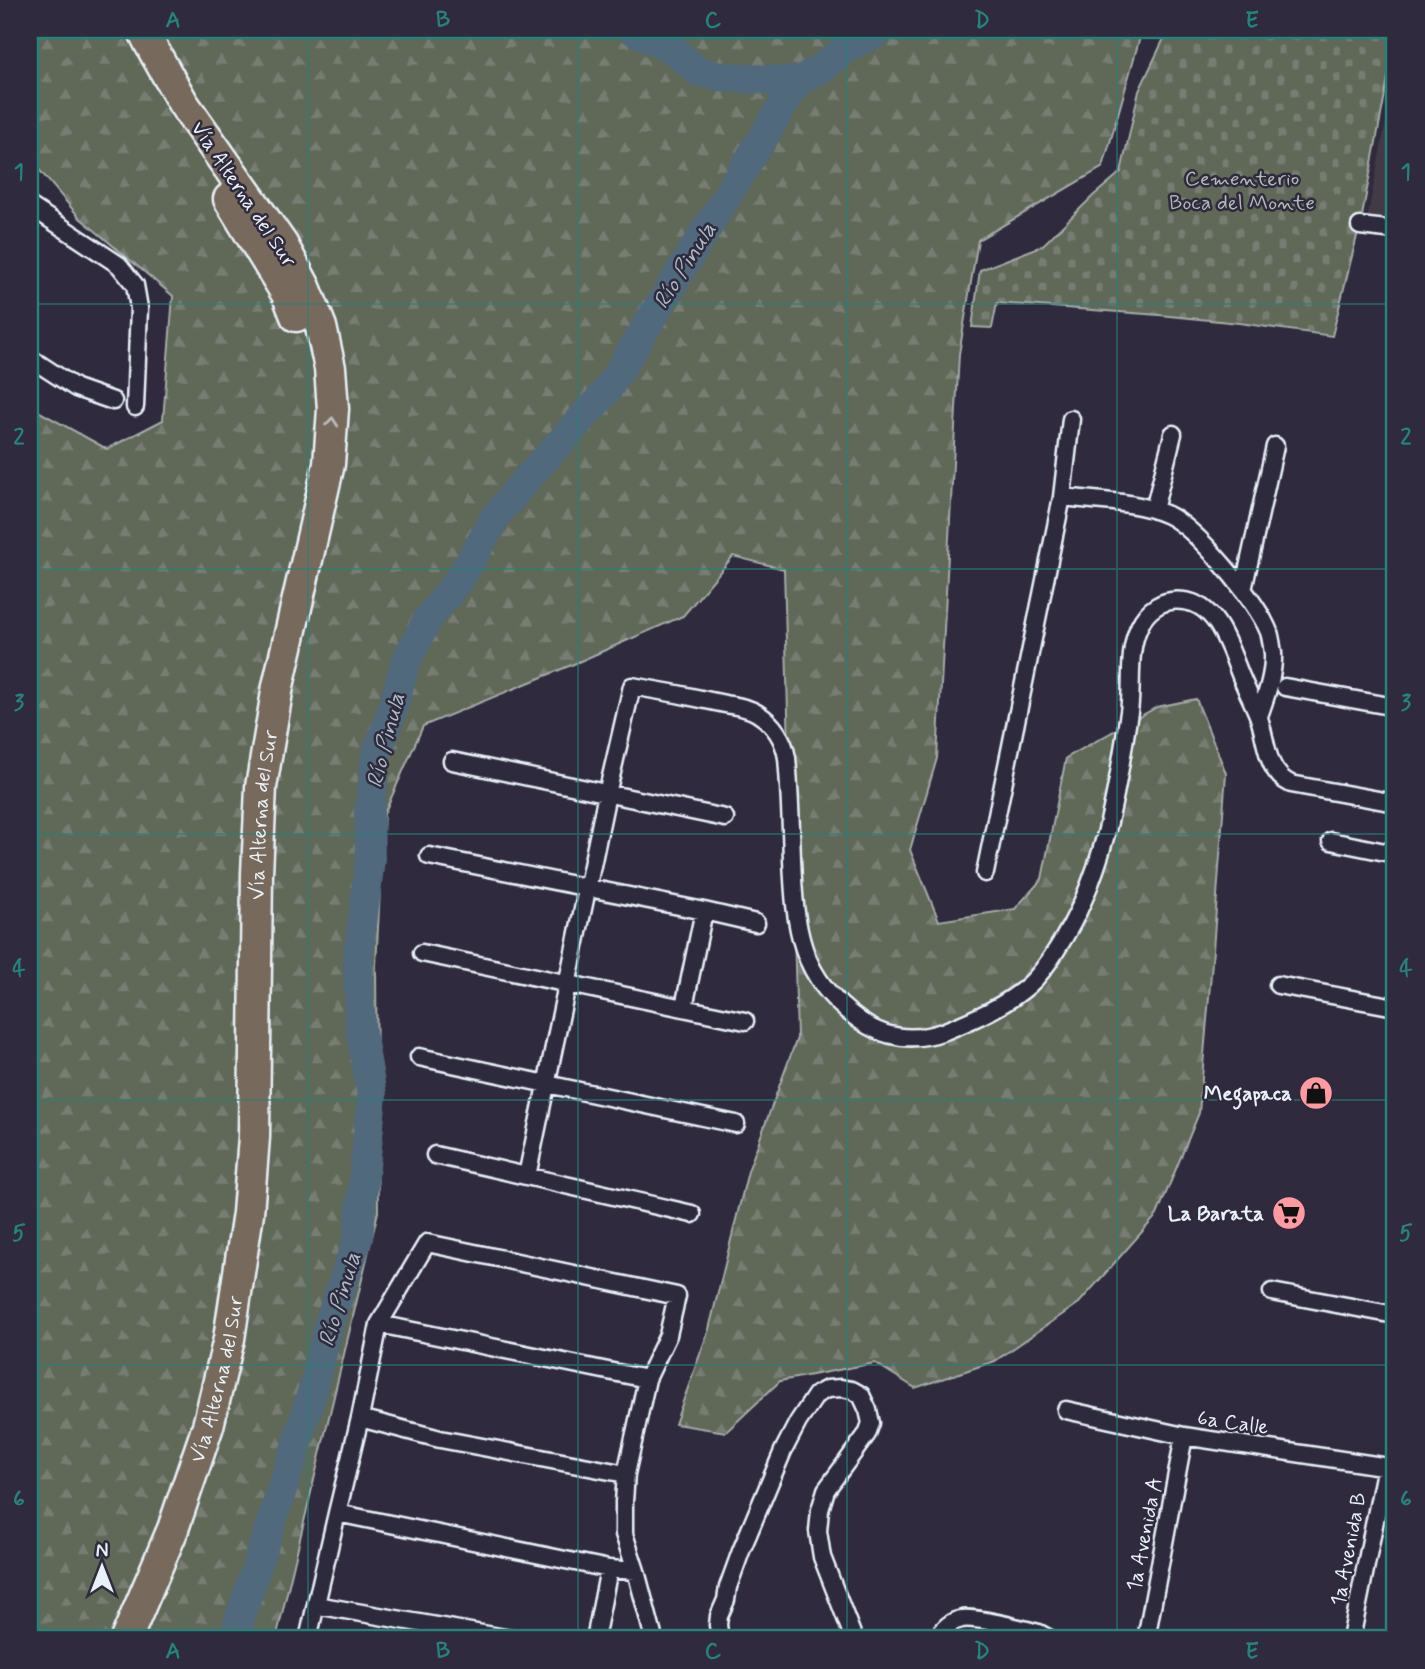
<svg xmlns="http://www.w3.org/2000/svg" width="1425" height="1669" font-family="Mynerve,sans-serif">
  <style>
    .built { fill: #423a46 }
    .forest { fill: url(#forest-firs); stroke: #a4aca8; stroke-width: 2 }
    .cemetery { fill: url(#cemetery-stones); stroke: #a4aca8; stroke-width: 2 }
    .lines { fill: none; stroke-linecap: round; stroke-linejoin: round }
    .river { stroke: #51697c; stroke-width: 30 }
    .street-casing { stroke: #e8f1f8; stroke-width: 21 }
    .highway-casing { stroke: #e8f1f8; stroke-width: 35 }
    .street { stroke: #2f2a3d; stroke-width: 16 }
    .highway { stroke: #77695c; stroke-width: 30 }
    .oneway { stroke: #bbbbba }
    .grid { fill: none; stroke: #25827c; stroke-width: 2; stroke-opacity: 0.55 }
    .labels { text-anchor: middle; stroke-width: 5; stroke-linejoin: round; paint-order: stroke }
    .park-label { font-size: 21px; fill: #b2bab8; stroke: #2f2a3d }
    .street-label { font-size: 21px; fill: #e8f1f8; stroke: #2f2a3d }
    .poi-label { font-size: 21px; font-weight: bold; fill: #e8f1f8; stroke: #2f2a3d; text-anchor: end }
    .water-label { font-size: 23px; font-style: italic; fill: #acbbc6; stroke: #2f2a3d }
    .neatline { fill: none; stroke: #25827c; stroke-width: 2.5 }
    .grid-label { font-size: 23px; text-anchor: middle; font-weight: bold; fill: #25827c }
  </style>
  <defs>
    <pattern id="forest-firs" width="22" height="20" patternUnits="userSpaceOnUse" patternTransform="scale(1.75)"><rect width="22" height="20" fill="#606759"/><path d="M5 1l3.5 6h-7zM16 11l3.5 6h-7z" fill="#777d72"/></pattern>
    <pattern id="cemetery-stones" width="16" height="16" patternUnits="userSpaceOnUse" patternTransform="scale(1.75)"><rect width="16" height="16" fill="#606759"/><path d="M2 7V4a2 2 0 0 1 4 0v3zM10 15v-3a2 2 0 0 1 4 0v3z" fill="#777d72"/></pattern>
  </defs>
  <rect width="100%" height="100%" fill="#2f2a3d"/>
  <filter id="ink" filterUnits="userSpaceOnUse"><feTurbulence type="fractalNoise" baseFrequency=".0143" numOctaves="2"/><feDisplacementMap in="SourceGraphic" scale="14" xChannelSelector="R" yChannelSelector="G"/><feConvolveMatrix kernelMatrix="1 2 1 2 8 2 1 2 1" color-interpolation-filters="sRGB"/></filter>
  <g filter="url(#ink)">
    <!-- built -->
    <path class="built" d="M1395,74V225L1367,220Z"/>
    <!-- forest -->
    <path class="forest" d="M30,30H1142L1103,167L978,240L959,354L937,758L910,850L939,921L1015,909L1042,879L1066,758L1157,707L1196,699L1226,773L1213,950L1199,1113L1157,1215L1079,1303L995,1361L915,1388L875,1363L780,1381L726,1432L675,1424L709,1329L748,1171L797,1038L784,569L733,556L683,616L569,666L423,726L384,814L376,966L378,1212L276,1639H30V404L36,410L107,449L163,420L173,296L80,218L30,159Z"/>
    <!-- cemetery -->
    <path class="cemetery" d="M1168,30H1388L1395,31V41L1362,216L1332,336L1239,323L1159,315L997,303L992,328L972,327L980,270L1042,246L1093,196L1121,172L1139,91Z"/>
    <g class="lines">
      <!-- river -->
      <path class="river" d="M633,30L676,52L697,71L726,77L797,82
        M233,1639L293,1456L314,1386L330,1320L358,1238L372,1095L360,1026L358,956L370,859L369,812L376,755L388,724L406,661L428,619L463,574L496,516L523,483L606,392L797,82L825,66L846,48L881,30"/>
      <!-- street casing -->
      <g class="street-casing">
        <path id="street" d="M30,206L119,265L135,285L139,308L135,407
          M1360,226L1395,230
          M30,358L76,388L113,401
          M1062,497C1095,501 1138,501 1168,515C1197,529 1257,601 1269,632C1271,638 1272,647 1273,653C1274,675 1266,696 1259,716
          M1154,510L1173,434
          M1243,590L1275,446
          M1285,687L1395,707
          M452,761L725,818
          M1331,841L1395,854
          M429,856L704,911L756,923
          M985,873L1062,497L1071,419
          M422,953L745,1021
          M1278,985L1395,1007
          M684,1007L704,911
          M419,1057L736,1124
          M435,1155L692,1214
          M527,1176L607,794L632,686C663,691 694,697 725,704C736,706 747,707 757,713C773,723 784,739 787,758C790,792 791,826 792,860C795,927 799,978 859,1020C885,1039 915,1042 945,1031C975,1019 1005,1006 1029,985C1040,975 1049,962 1057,949C1104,877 1116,795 1129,712C1133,685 1127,653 1139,627C1147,609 1163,598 1184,601C1219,605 1230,651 1242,679C1247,691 1253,703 1258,715C1267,739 1265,772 1291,784L1395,803
          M1272,1292L1395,1315
          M379,1324L647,1379
          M1066,1410L1184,1436L1395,1468
          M360,1418L440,1439L626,1474
          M337,1513L609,1569L636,1571
          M316,1605L511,1639
          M308,1639L337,1513L360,1418L379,1324L427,1243L677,1296L668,1335L647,1379L626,1474L624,1502V1534L636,1571L654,1639
          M595,1639L609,1569
          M720,1639L718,1625L719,1616L726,1600L728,1587L741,1551L783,1451L798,1422L816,1395L827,1389L841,1388L852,1390L861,1395L868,1410L871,1423L867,1434L826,1490L820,1510L818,1531L822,1557L854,1639
          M937,1639C942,1630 950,1621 962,1619C975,1616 1023,1629 1039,1633L1050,1639
          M1146,1639L1184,1436
          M1351,1639L1386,1466"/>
      </g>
      <!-- highway casing -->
      <g class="highway-casing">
        <g id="highway">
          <path d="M229,199L288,296L296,316"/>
          <path id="s1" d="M126,1639L173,1529L208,1426L229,1339L248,1213L254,1137L257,873L261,787L278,686L329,464L333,409L330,368L321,327L305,287L282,244L183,103L150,44L143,30"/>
        </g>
      </g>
      <!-- street -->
      <use href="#street" class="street"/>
      <!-- highway -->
      <use href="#highway" class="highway"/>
    </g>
    <!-- one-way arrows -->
    <defs><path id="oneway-chevron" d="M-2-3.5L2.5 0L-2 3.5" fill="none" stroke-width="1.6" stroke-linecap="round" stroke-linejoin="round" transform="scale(1.75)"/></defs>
    <use class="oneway" href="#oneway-chevron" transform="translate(332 422) rotate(-85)"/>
  </g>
  <!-- grid -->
  <path class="grid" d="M308,30V1639M578,30V1639M847,30V1639M1117,30V1639M30,304H1395M30,569H1395M30,834H1395M30,1100H1395M30,1365H1395"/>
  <!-- icons -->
  <defs>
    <g id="shop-disc" transform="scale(1.75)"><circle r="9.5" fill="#ff9aa2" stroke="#2f2a3d"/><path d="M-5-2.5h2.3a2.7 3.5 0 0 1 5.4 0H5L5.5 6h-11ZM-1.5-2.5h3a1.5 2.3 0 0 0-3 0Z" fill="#111"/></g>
    <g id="supermarket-disc" transform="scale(1.75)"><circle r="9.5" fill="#ff9aa2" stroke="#2f2a3d"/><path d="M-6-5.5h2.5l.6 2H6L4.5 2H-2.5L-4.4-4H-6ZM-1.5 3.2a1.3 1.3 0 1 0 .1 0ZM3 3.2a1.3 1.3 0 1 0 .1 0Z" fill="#111"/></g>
  </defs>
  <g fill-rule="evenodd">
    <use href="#shop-disc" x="1316" y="1093"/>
    <use href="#supermarket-disc" x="1289" y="1213"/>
  </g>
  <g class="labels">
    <!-- park labels -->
    <g class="park-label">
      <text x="1242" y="185">Cementerio<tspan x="1242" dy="24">Boca del Monte</tspan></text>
    </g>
    <!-- street labels -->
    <g class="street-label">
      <text transform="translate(244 194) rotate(56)" y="7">Vía Alterna del Sur</text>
      <text dy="7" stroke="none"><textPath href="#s1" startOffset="844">Vía Alterna del Sur</textPath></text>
      <text dy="7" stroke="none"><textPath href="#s1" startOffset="276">Vía Alterna del Sur</textPath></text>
      <text transform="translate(1233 1422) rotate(8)" y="7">6a Calle</text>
      <text transform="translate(1144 1534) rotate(-79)" y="7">1a Avenida A</text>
      <text transform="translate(1348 1549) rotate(-79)" y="7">1a Avenida B</text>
    </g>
    <!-- poi labels -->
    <g class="poi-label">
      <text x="1292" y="1100">Megapaca</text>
      <text x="1264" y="1220">La Barata</text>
    </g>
    <!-- water labels -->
    <g class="water-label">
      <text transform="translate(684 265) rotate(-58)" y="8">Río Pinula</text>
      <text transform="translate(385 740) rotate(-76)" y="8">Río Pinula</text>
      <text transform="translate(339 1299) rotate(-73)" y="8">Río Pinula</text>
    </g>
  </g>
  <!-- margin -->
  <rect width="1425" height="1669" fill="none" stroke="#2f2a3d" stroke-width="77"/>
  <!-- north arrow -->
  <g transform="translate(102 1567)" stroke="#2f2a3d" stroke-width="5" paint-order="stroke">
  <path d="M0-5L12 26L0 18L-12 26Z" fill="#e8f1f8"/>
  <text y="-10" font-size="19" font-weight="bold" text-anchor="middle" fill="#e8f1f8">N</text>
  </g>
  <rect x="38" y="38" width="1348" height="1592" class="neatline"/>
  <g class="grid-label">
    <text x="173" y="27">A</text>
    <text x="443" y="27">B</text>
    <text x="713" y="27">C</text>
    <text x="982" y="27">D</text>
    <text x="1252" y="27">E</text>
    <text x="19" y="179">1</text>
    <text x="1406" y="179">1</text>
    <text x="19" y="444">2</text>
    <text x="1406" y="444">2</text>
    <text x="19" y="710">3</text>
    <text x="1406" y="710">3</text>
    <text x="19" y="975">4</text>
    <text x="1406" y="975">4</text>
    <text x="19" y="1240">5</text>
    <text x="1406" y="1240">5</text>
    <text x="19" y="1506">6</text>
    <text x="1406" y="1506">6</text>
    <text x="173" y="1658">A</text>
    <text x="443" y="1658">B</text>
    <text x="713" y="1658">C</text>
    <text x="982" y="1658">D</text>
    <text x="1252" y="1658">E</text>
  </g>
</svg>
